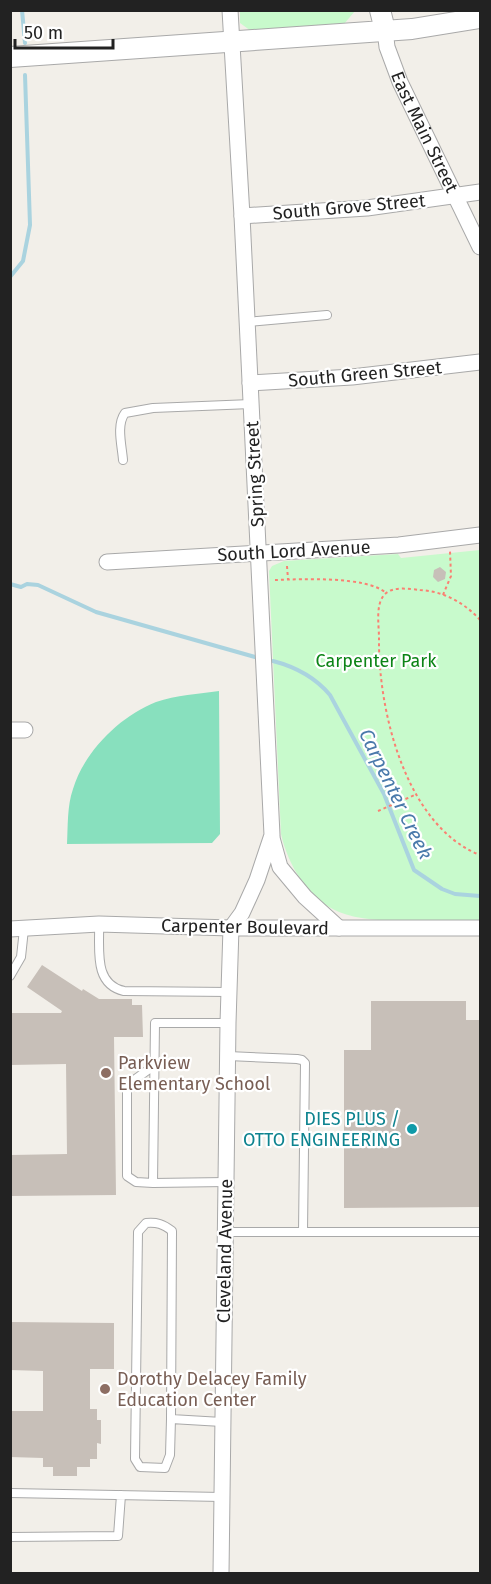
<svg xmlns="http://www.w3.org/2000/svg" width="491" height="1584" font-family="'Fira Sans',sans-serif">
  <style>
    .park { fill: #c8facc }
    .pitch { fill: #88e0be }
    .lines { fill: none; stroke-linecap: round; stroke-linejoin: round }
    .stream { stroke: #aad3df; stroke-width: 4 }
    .building { fill: #c7bfb8 }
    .service-casing { stroke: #a9a9a9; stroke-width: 10 }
    .minor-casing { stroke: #a9a9a9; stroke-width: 17 }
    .tertiary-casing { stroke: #a9a9a9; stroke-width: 22 }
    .path { stroke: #fa8072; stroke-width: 2; stroke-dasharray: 3 3; stroke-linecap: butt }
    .service { stroke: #fff; stroke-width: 8 }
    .minor { stroke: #fff; stroke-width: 15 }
    .tertiary { stroke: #fff; stroke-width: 20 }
    .education-dot { fill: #8d6e63; stroke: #fff; stroke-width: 2 }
    .culture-dot { fill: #0f9aa8; stroke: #fff; stroke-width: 2 }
    .labels { text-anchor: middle; stroke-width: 4.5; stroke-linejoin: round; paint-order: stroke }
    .street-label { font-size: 18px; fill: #222; stroke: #fff }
    .park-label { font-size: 18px; fill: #0c8416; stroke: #fff }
    .education-label { font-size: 18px; fill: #785e54; stroke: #fff; text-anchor: start }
    .culture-label { font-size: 18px; fill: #0d838f; stroke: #fff; text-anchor: end }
    .water-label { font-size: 20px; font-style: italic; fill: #4a7aab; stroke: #fff }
  </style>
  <rect width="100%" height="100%" fill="#f2efe9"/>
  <!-- park -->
  <path class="park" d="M240,11H355L344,24L251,31L240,23Z
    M480,550V920C442,920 373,926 339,912C308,899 288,865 281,834L269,571L272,566L284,561L398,554L401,558Z"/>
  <!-- pitch -->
  <path class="pitch" d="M219,691L220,834L212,843L67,844C68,826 67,806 73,789C84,752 120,716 156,702C176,695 199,694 219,691Z"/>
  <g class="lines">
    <!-- stream -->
    <path class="stream" d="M22,10L25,43
      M10,277L23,261L30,225L25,75
      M10,584L21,587L27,584L38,585L96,612L255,657
      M273,661C296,667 315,677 330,695L384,794L414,870L442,889L455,894L480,896"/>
  </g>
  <!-- building -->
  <path class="building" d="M440,567L446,572L445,579L438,582L433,577L434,570Z
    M42,965L82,991L83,989L99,999H132V1005H142L143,1037H114L116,1195L11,1196V1155L67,1154L66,1064L10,1065V1013H61L62,1011L27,987Z
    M371,1001H466V1020H480V1207L344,1208V1050H371Z
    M10,1322L114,1323V1369H90V1409H97V1420H101V1444L97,1443V1459H90V1467H77V1476H53V1467H43V1458L10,1457V1411H43V1371L10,1370Z"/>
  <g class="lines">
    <!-- service casing -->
    <g class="service-casing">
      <path id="service" d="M247,322L327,315
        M123,460C122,446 116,425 125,413L153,408L251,404
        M99,924C100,949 93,984 124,991L229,992
        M10,976L21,957L24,929
        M155,1065L127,1085V1176L136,1182L153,1183L226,1182
        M153,1183L155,1023H228
        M225,1232H303L305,1063L302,1060L297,1059L228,1056
        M303,1232H480
        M171,1419L172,1231C163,1224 157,1222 146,1223L138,1232L135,1459L140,1467L165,1468L170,1455L171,1419L222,1422
        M10,1493L222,1497
        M10,1537L118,1536L121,1495"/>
    </g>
    <!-- minor casing -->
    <g class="minor-casing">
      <g id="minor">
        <path id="s1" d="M385,30L387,47L400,82L480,247"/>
        <path d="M242,216L367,208L480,192"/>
        <path d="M250,383L352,377L480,362"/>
        <path d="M107,562L399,545L480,535"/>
        <path d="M10,730H25"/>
        <path d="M272,838L280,867L305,897L339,928"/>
        <path d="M10,929L99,924L231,928H480"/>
        <path d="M221,1574L228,1023L231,928L242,913L257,880L272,835L242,216L230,10"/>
      </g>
    </g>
    <!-- tertiary casing -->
    <g class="tertiary-casing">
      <path id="tertiary" d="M380,10L385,30
        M10,57L412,29L480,18"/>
    </g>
    <!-- path -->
    <path class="path" d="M287,566L288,579
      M275,580C301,579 367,576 386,593
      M443,595L451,576L450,551
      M480,620C465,603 443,591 420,590C410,589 393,586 385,594C375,604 379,625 379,638C378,711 406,826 480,855
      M378,811L417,794"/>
    <!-- service -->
    <use href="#service" class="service"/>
    <!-- minor -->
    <use href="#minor" class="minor"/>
    <!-- tertiary -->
    <use href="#tertiary" class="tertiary"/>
  </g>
  <!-- markers -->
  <g class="education-dot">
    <circle cx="106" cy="1073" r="6"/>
    <circle cx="105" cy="1389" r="6"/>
  </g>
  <circle class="culture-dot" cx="412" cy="1129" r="6"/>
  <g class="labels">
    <!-- street labels -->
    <g class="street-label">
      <text dy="6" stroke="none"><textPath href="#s1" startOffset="110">East Main Street</textPath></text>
      <text transform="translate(349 207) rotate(-5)" y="6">South Grove Street</text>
      <text transform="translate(365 374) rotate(-5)" y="6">South Green Street</text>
      <text transform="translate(255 474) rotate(-93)" y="6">Spring Street</text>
      <text transform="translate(294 551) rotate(-3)" y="6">South Lord Avenue</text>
      <text transform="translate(245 927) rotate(1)" y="6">Carpenter Boulevard</text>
      <text transform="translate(225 1251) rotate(-89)" y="6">Cleveland Avenue</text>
    </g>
    <!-- park labels -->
    <g class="park-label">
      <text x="376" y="667">Carpenter Park</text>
    </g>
    <!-- education labels -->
    <g class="education-label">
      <text x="118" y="1069">Parkview<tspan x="118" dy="21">Elementary School</tspan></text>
      <text x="117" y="1385">Dorothy Delacey Family<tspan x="117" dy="21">Education Center</tspan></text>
    </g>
    <!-- culture labels -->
    <g class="culture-label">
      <text x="400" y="1125">DIES PLUS /<tspan x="400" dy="21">OTTO ENGINEERING</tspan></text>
    </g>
    <!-- water labels -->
    <g class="water-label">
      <text transform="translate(396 794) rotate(64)" y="7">Carpenter Creek</text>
    </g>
  </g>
  <!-- border -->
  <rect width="491" height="1584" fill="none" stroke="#222222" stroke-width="24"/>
  <!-- scale -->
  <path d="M15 39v9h98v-9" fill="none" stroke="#222222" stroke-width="3"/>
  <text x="24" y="39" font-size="18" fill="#222222" stroke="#ffffff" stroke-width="4.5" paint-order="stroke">50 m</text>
</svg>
